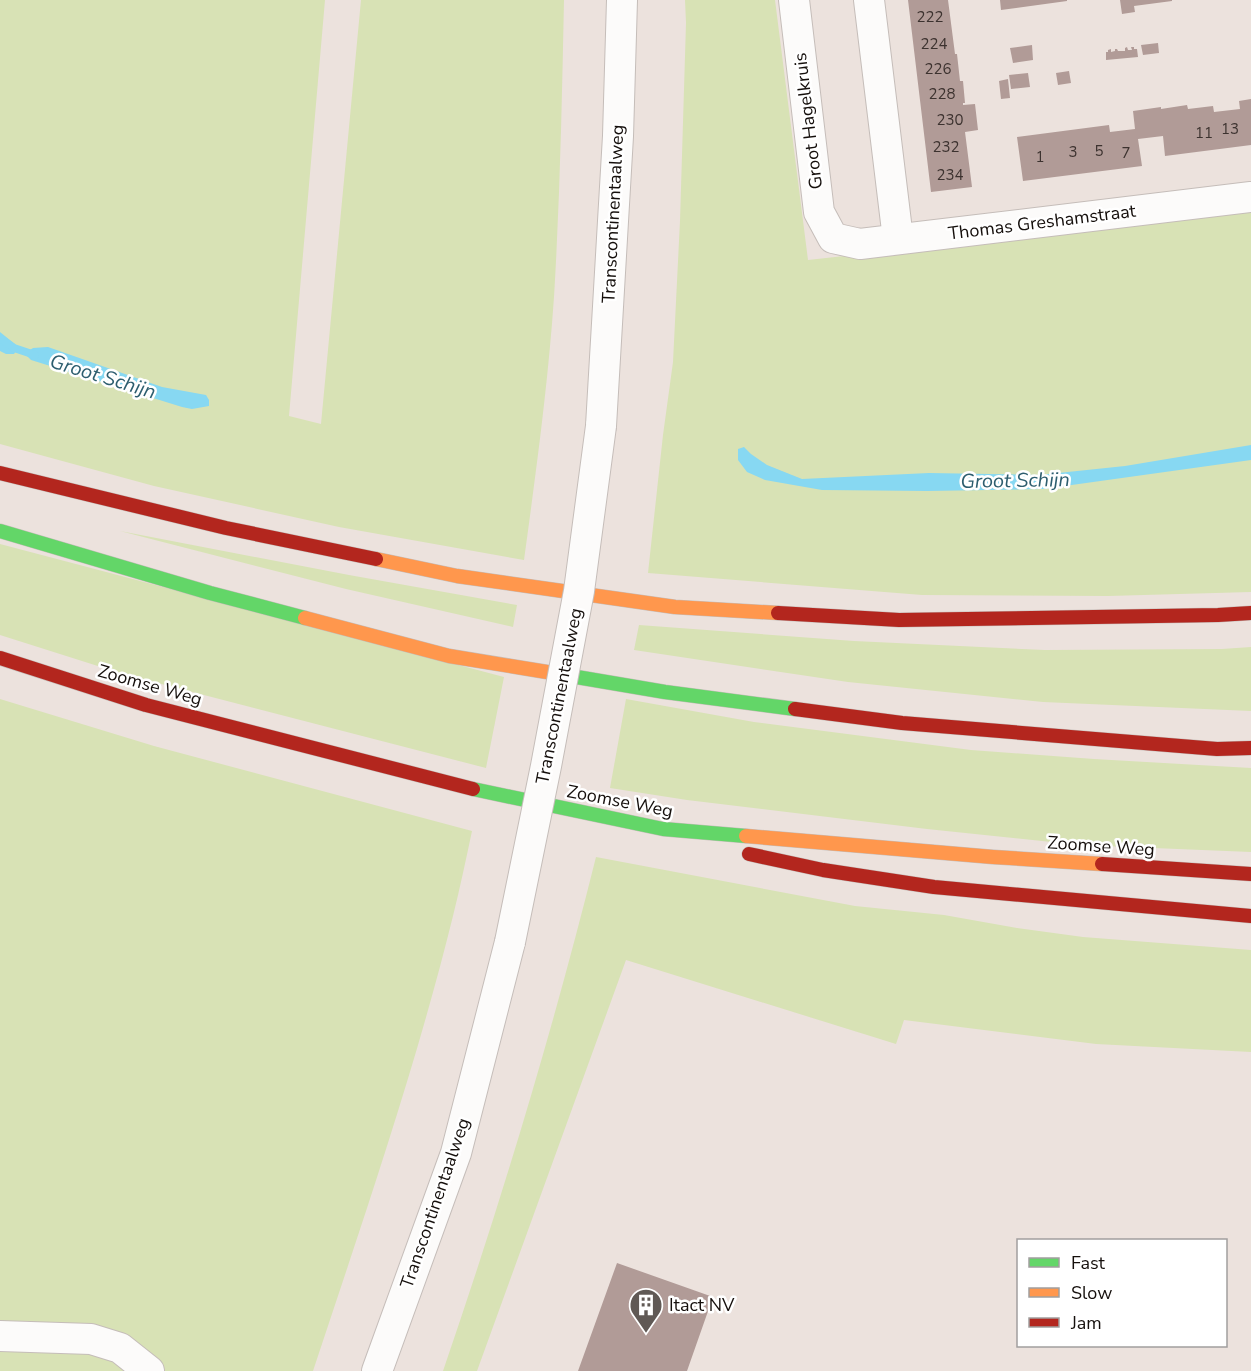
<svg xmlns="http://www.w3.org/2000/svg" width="1251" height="1371" font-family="'Nunito Sans',sans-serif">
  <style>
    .green { fill: #d8e2b5 }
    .water { fill: #87d8f2 }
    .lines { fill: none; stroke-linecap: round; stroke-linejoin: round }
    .stream { stroke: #87d8f2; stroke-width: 8 }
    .building { fill: #b19b97 }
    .street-casing { stroke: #c5bdb9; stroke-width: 32 }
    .fast-casing { stroke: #c5bdb9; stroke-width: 15 }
    .slow-casing { stroke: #c5bdb9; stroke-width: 15 }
    .jam-casing { stroke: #c5bdb9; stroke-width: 15 }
    .street { stroke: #fcfbfa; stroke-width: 30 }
    .fast { stroke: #63d668; stroke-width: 14 }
    .slow { stroke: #ff974d; stroke-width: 14 }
    .jam { stroke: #b3261e; stroke-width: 14 }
    .street-bridge-casing { stroke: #c5bdb9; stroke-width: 32; stroke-linecap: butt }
    .street-bridge { stroke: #fcfbfa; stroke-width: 30 }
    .labels { text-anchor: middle; stroke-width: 5; stroke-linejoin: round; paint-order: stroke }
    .number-label { font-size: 15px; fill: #3c322f }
    .street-label { font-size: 18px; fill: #150f0c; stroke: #fff }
    .poi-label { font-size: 18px; fill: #150f0c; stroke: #fff; text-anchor: start }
    .water-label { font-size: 20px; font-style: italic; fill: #2d5e6f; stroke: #fff }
  </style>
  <rect width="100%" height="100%" fill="#ece2dd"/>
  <!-- green -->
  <path class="green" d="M0,0H325L289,416L321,424L361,0H564C562,99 560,198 554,297C548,385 536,472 524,560L339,527L154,486L0,444Z
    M685,0H775L808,260L1251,211V592L1108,596L922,595L648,573L663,435L673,362L680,221L686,23Z
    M120,531L349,575L517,605L513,627L346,589Z
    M0,544L504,677L486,768L123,674L0,635Z
    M639,625L854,641L1045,650L1222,649L1251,647V711L1043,702L848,682L634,650Z
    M0,699L154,746L472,831C466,859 460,888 453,916C415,1070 363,1220 313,1371H0Z
    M626,699L754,722L971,750L1094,759L1251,768V852L1080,845L927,829L687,800L610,788Z
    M596,857L855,906L944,915L1017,928L1083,937L1251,950V1052L1096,1044L904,1020L896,1044L626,960L477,1371H443C501,1202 553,1030 596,857Z"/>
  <!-- water -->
  <path class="water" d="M0,332L16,345L17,349L14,354H6L0,351Z
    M48,347L162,387L206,395L209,400V406L192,409L182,407L31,360L27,356V352L33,348Z
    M1251,445V460L1043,489L927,491L822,490L765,480L747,472L738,460V449L744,447L751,454L767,465L802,479L929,473L1039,475L1125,466Z"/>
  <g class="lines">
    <!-- stream -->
    <path class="stream" d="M0,338L14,348L35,355"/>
  </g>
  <!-- building -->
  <path class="building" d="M908,0H948L955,54H957L960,81H963L965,103H963V105L975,104L978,130L965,132L972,187L931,192Z
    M1000,0H1067V1L1001,10Z
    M1120,0H1172V1L1134,6L1135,12L1122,14Z
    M1158,43L1159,53L1143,55L1141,45Z
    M1032,45L1033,60L1013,63L1010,48Z
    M1127,47L1128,50H1132L1131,47H1134V49H1137L1138,57L1106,60V52H1108V50L1111,49V52L1115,51V49H1117L1118,51H1125V48Z
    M1069,71L1071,83L1058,85L1056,73Z
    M1028,73L1030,87L1011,89L1009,75Z
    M1008,79L1010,98L1001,99L999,81Z
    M1251,99V145L1165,156L1163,136L1138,139L1142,166L1023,181L1017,137L1109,125L1110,132L1135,129L1133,111L1161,107V109L1187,105L1188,109L1213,106L1214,112L1240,109L1239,101Z
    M617,1263L713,1297L687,1371H578Z"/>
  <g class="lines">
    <!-- street casing -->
    <g class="street-casing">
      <path id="street" d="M794,0L819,212L833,238L860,244L1251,197
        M869,0L898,239
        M601,426L618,136L622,0
        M0,1336L91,1339L120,1348L149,1371
        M377,1371L456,1153L510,942"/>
    </g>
    <!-- fast casing -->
    <g class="fast-casing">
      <path id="fast" d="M0,531L210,593L305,618
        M553,673L665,692L795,709
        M473,789L663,829L746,836"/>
    </g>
    <!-- slow casing -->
    <g class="slow-casing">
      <path id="slow" d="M376,559L457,576L675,607L778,613
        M305,618L449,656L553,673
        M746,836L993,857L1102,864"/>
    </g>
    <!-- jam casing -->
    <g class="jam-casing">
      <path id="jam" d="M0,473L226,528L376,559
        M778,613L899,620L1218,615L1251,613
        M0,658L146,705L473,789
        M795,709L902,723L1217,749L1251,748
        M749,854L823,870L934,887L1251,916
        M1102,864L1251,874"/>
    </g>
    <!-- street -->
    <use href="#street" class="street"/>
    <!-- fast -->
    <use href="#fast" class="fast"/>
    <!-- slow -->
    <use href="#slow" class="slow"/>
    <!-- jam -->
    <use href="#jam" class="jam"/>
    <!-- street-bridge casing -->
    <g class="street-bridge-casing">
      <path id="street-bridge" d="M510,942L546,766L579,591L601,426"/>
    </g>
    <!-- street-bridge -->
    <use href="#street-bridge" class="street-bridge"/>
  </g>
  <!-- icons -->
  <defs>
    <g id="building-pin" transform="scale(1.725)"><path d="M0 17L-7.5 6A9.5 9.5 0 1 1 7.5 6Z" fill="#605955" stroke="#fff"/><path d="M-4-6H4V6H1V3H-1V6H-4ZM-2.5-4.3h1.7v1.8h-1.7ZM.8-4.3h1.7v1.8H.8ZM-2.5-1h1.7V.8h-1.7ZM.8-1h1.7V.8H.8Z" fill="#fff"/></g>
  </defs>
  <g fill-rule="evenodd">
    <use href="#building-pin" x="646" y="1305"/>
  </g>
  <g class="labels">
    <!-- number labels -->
    <g class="number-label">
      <text x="930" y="22">222</text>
      <text x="934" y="49">224</text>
      <text x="938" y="74">226</text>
      <text x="942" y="99">228</text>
      <text x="950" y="125">230</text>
      <text x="1230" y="134">13</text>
      <text x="1204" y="138">11</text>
      <text x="946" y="152">232</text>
      <text x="1099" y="156">5</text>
      <text x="1073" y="157">3</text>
      <text x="1126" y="158">7</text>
      <text x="1040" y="162">1</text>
      <text x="950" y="180">234</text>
    </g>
    <!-- street labels -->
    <g class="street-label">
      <text transform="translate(808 121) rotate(-97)" y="6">Groot Hagelkruis</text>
      <text transform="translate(613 214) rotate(-87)" y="6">Transcontinentaalweg</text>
      <text transform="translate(1042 222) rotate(-7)" y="6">Thomas Greshamstraat</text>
      <text transform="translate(150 685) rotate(16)" y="6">Zoomse Weg</text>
      <text transform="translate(559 696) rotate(-79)" y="6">Transcontinentaalweg</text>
      <text transform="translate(620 801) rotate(11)" y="6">Zoomse Weg</text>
      <text transform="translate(1101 846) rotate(4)" y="6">Zoomse Weg</text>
      <text transform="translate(435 1203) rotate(-71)" y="6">Transcontinentaalweg</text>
    </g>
    <!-- poi labels -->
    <g class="poi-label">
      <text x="669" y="1311">Itact NV</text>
    </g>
    <!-- water labels -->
    <g class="water-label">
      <text transform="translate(103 376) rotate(17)" y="7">Groot Schijn</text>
      <text transform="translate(1015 480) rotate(-1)" y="7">Groot Schijn</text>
    </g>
  </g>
  <!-- legend -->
  <rect x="1017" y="1239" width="210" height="108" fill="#ffffff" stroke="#a19f9e" stroke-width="1.5"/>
  <rect x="1029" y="1258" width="30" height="9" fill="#63d668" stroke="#a19f9e" stroke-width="1.5"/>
  <text x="1071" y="1269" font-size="18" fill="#150f0c">Fast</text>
  <rect x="1029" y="1288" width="30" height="9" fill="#ff974d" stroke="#a19f9e" stroke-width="1.5"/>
  <text x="1071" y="1299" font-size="18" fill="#150f0c">Slow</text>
  <rect x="1029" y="1318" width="30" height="9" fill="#b3261e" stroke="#a19f9e" stroke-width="1.5"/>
  <text x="1071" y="1329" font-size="18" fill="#150f0c">Jam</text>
</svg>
